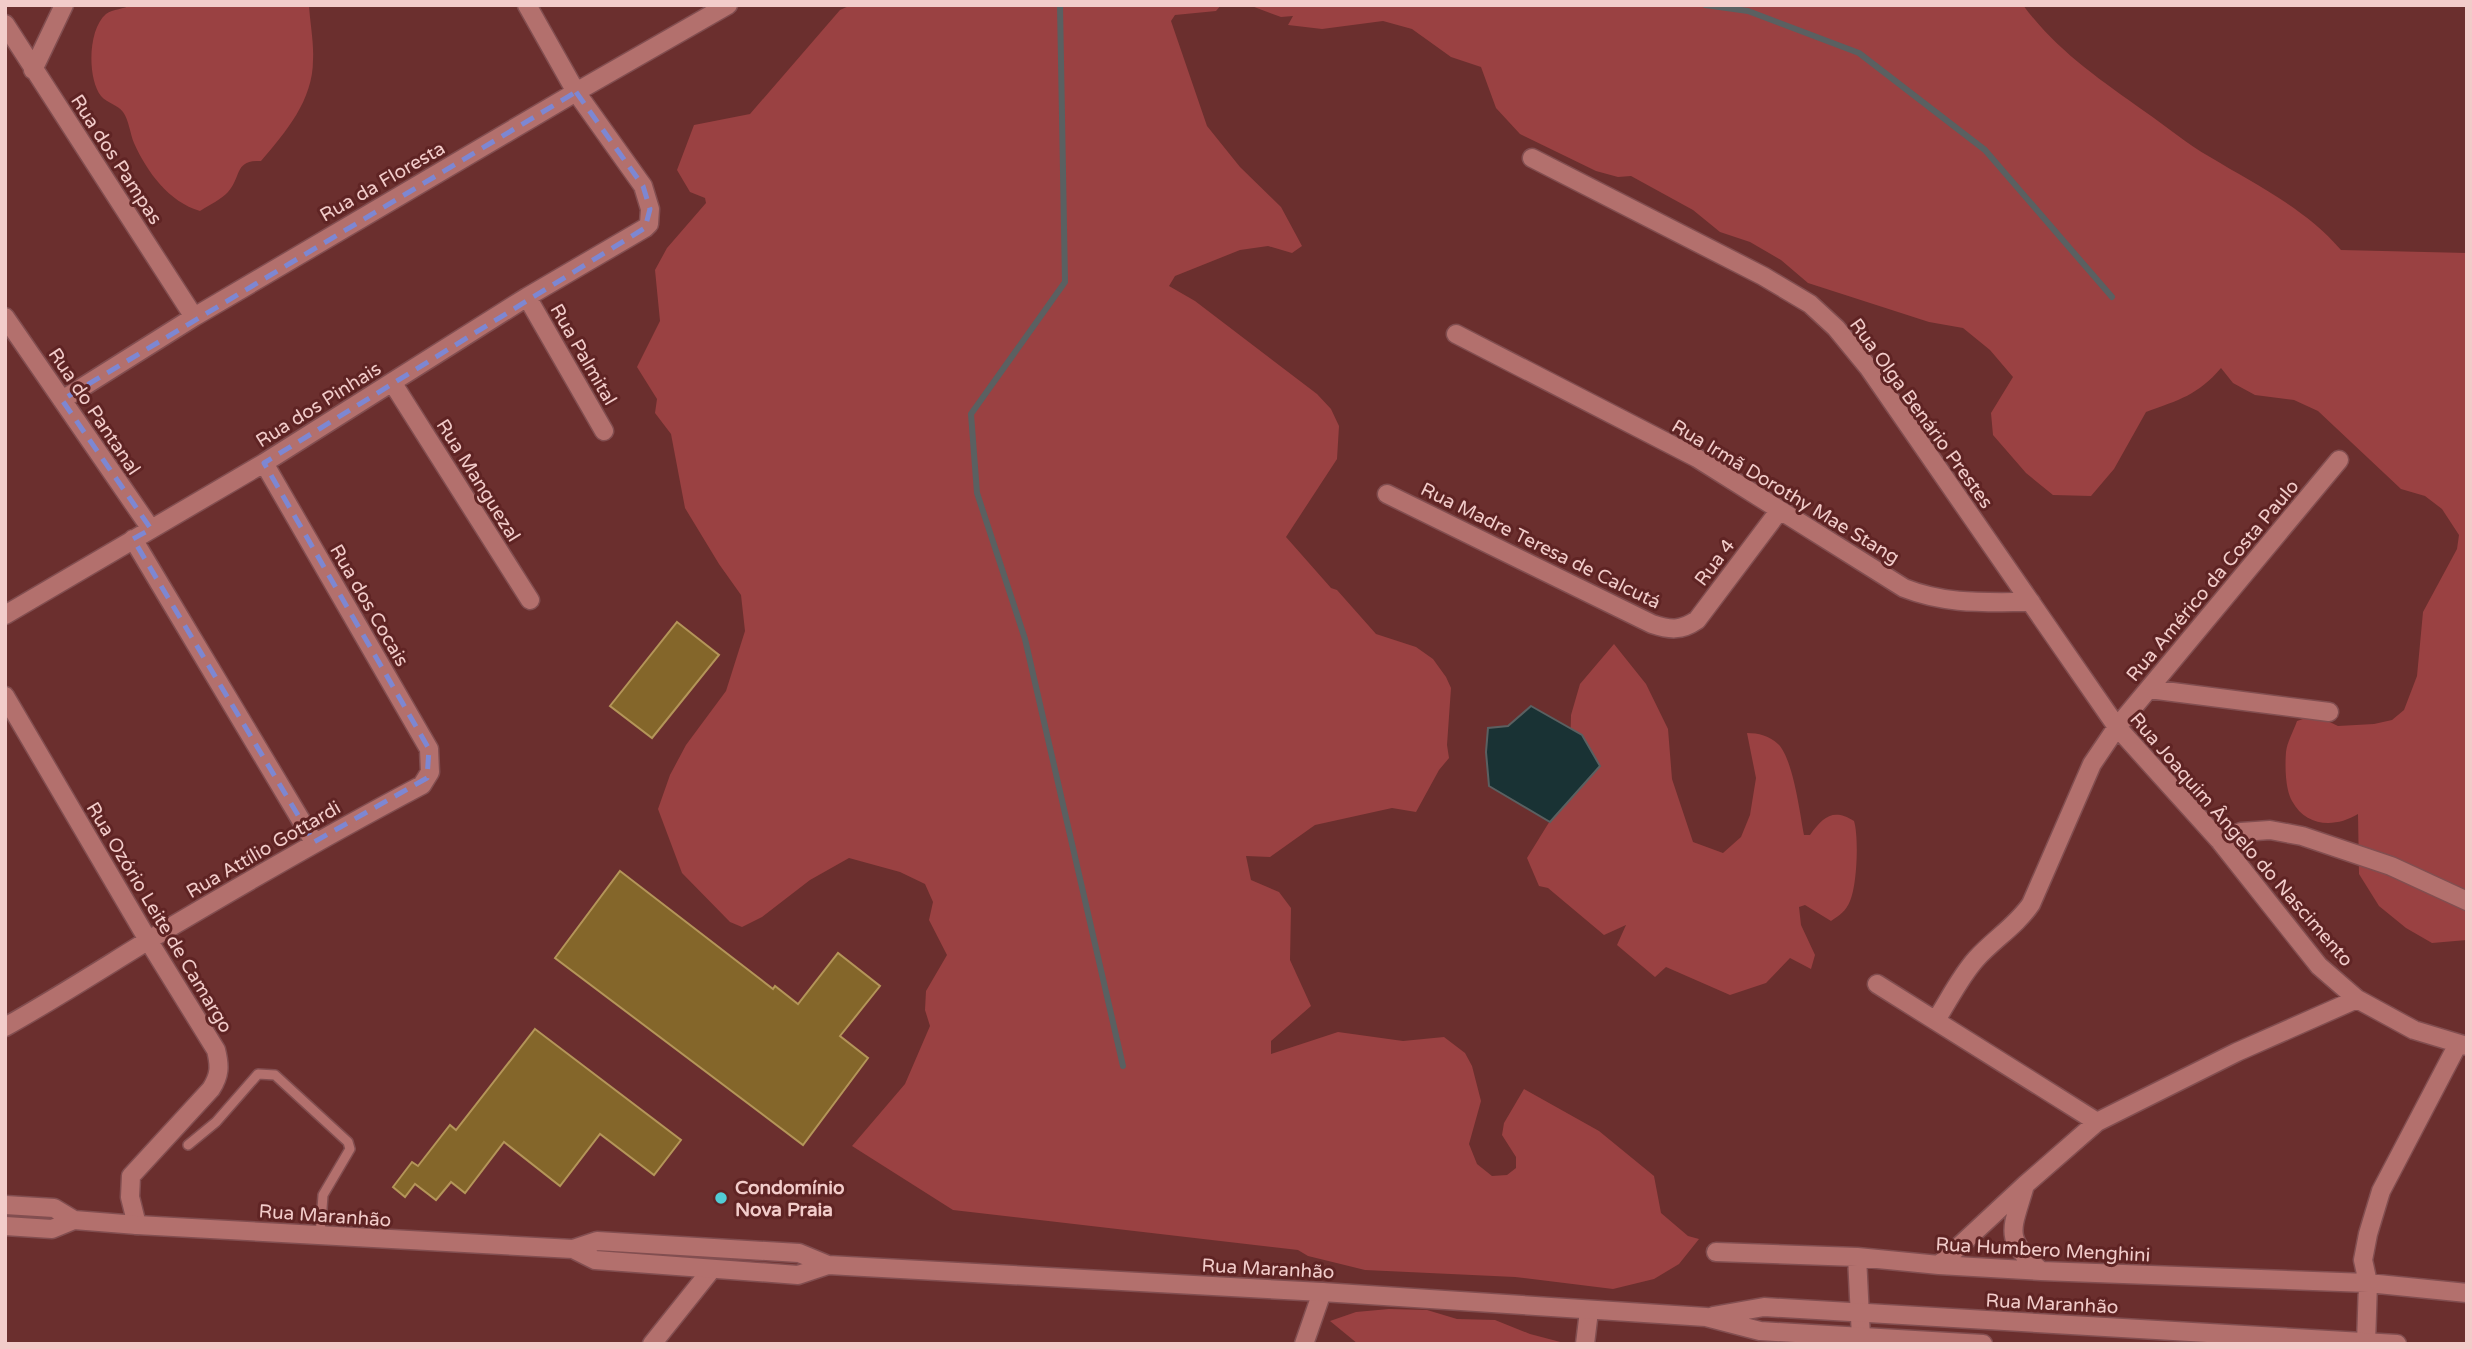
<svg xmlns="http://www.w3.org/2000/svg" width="2472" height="1349" font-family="'Varela Round',sans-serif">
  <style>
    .green { fill: #9a4142 }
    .water { fill: #193234; stroke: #5a6061; stroke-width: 2 }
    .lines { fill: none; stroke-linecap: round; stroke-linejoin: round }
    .stream { stroke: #5a6061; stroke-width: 6 }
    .building { fill: #84662a; stroke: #b49559; stroke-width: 2 }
    .lane-casing { stroke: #824e50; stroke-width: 12 }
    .street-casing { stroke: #824e50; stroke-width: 21 }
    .secondary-casing { stroke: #824e50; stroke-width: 21 }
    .lane { stroke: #b3706d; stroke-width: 9 }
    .street { stroke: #b3706d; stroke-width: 18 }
    .secondary { stroke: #b3706d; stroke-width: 18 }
    .marked { fill: none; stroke: #7d87d2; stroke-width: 5; stroke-dasharray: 14 9; stroke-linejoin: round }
    .poi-dot { fill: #52ccd5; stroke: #5f2424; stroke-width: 2.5 }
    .labels { text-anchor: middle; stroke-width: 6; stroke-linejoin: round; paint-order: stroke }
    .street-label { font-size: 19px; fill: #f2ccca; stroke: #5f2424 }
    .poi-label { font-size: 19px; font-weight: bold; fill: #f2ccca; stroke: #5f2424; text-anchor: start }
  </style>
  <rect width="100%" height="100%" fill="#6b2f2e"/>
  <!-- green -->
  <path class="green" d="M131,5H309C310,23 314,42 313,60C313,100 286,132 261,161C234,160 242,176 228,192C222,199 209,205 200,211C169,202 147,172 134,143C130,134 129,120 123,112C118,105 107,103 101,96C87,78 88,29 106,14C113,9 124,9 131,5Z
    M851,5H1221L1216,11L1175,15L1171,21L1207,126L1240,167L1281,207L1302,246L1292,253L1268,246L1240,250L1175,276L1169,286L1195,301L1317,394L1331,409L1339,426L1337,459L1286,537L1331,588L1337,590L1376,634L1416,647L1433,659L1446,677L1451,688L1447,745L1449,758L1439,770L1416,812L1392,808L1315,825L1270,857L1246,856L1251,880L1279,892L1291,908L1290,960L1311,1006L1271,1041V1054L1338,1032L1403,1041L1444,1037L1465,1053L1472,1066L1481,1101L1469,1144L1477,1164L1492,1176L1507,1175L1516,1168V1157L1502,1135L1504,1123L1524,1089L1599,1131L1654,1176L1661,1213L1688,1236L1699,1239L1679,1264L1654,1279L1613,1289L1515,1277L1365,1270L1308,1256L1298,1250L953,1210L852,1146L905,1084L930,1026L925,1010L926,991L947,955L929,920L933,902L925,884L900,872L849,858L810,880L762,917L742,927L730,922L682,873L658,809L670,775L686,745L726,691L745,631L741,595L719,564L685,508L671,434L655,413L657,399L637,367L660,321L655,270L667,248L706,203L705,198L690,192L677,170L694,125L750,114L840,10Z
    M1249,5H2023C2056,50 2099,79 2144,111C2166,126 2187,144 2210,157C2256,185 2305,208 2341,250L2467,253V940L2432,943L2406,928L2379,906L2359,874L2358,814C2335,828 2306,827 2292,801C2285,788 2285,766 2286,752C2287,742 2294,730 2297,721L2315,715L2338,726L2374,724L2392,720L2404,710L2417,676L2423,612L2457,549L2459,535L2442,509L2425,496L2401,489L2318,411L2294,400L2255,395L2233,383L2221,368C2198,395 2179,400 2146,412L2114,469L2091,496L2053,495L2026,473L1993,435L1991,413L2013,377L1990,350L1963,328L1929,322L1808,283L1781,260L1750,242L1720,232L1693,210L1631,176L1618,177L1596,171L1520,134L1496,108L1481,67L1451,57L1412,29L1383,21L1322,29L1288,25L1293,16L1281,17Z
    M1614,644L1646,684L1668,729L1672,779L1693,842L1723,853L1741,837L1750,815L1756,778L1747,733C1758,733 1770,736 1778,744C1793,758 1800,814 1804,835H1810C1823,817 1833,808 1854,821C1859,837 1857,886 1850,901C1846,911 1840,915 1831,921L1805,905L1799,907L1801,925L1815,955L1811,969L1790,958L1766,983L1730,995L1666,967L1655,977L1617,945L1626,925L1604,935L1548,888L1539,886L1527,858L1569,790L1571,715L1580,684Z
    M1389,1309L1427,1310L1457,1319L1495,1320L1530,1334L1568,1344H1358L1330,1321L1356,1312Z"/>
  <!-- water -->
  <path class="water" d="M1531,706L1582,735L1600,766L1550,822L1489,786L1486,752L1488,728L1508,726Z"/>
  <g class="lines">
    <!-- stream -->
    <path class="stream" d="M1060,5L1065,282L971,414L977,493L1025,639L1123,1066
      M1705,5L1748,11L1859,53L1985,150L2112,297"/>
  </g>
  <!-- building -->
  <path class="building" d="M677,622L719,655L652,738L610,706Z
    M620,871L773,989L775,986L798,1004L838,953L880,986L840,1036L868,1058L803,1145L555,958Z
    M535,1029L681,1140L654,1175L600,1134L560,1186L504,1142L465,1193L451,1182L436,1200L415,1184L405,1197L393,1187L412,1162L418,1166L450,1125L456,1130Z"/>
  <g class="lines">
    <!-- lane casing -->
    <g class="lane-casing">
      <path id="lane" d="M188,1145L216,1122L258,1074L275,1075L348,1142L350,1149L323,1195L320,1236"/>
    </g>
    <!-- street casing -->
    <g class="street-casing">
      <path id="street" d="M5,24L194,317
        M33,70L64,5
        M1532,158L1763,276L1810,304L1836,328L1868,367L2117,727L2219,840L2319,966L2357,999L2414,1030L2467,1046
        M527,297L604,431
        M5,317L151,529
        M1456,334L1697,458L1904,588C1947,605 1986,602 2031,602
        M392,382L530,600
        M62,400L194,317L576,92L728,5
        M1387,494L1652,624C1670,630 1681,631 1697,620L1779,511
        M133,539L314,842
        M5,615L264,463L527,297L645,228L649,224L650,209L643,186L576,92L527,5
        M2149,689L2329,712
        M5,696L148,940L216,1050C220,1066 220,1075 211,1089L131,1176L130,1197L137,1225
        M2219,840L2241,832L2270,830L2302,836L2391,866L2467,901
        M1877,984L2097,1122
        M1936,1020C1949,1000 1960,977 1976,959C1994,939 2016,926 2031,904L2092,764L2117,727L2339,460
        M5,1027C55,999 103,968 152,938C241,885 331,833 422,785L430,772L429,749L264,463
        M2025,1185C2012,1231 2002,1237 2041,1271
        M1716,1252L1857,1257L1939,1265L2041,1271L2368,1283L2467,1293
        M1857,1257L1861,1337
        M1939,1265L2025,1185L2097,1122L2237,1052L2357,999
        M2366,1343L2368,1283L2363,1260L2368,1234L2381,1191L2458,1044
        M652,1344L712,1269
        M1304,1344L1322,1292
        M1585,1344L1589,1311"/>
    </g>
    <!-- secondary casing -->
    <g class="secondary-casing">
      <path id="secondary" d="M5,1205L54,1208L74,1220L137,1225L573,1249L597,1241L799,1253L828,1265L1322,1292L1706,1317L1760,1331L1983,1344
        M5,1226L52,1229L74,1220
        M573,1249L595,1260L798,1275L828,1265
        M1713,1316L1764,1307L2397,1344"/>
    </g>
    <!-- lane -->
    <use href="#lane" class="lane"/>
    <!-- street -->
    <use href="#street" class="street"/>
    <!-- secondary -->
    <use href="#secondary" class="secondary"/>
  </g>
  <!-- marked area -->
  <path class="marked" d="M576,92L643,186L650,209L645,228L264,463L429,749L427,778L314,842L133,539L151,529L62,400Z"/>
  <!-- markers -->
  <circle class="poi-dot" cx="721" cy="1198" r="7"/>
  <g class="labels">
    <!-- street labels -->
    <g class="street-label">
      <text transform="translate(117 159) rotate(57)" y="7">Rua dos Pampas</text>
      <text transform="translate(382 181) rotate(-30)" y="7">Rua da Floresta</text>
      <text transform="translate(584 354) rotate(60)" y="7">Rua Palmital</text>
      <text transform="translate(318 404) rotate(-32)" y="7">Rua dos Pinhais</text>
      <text transform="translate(95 411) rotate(56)" y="7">Rua do Pantanal</text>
      <text transform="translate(1922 413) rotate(54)" y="7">Rua Olga Benário Prestes</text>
      <text transform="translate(479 480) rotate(58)" y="7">Rua Manguezal</text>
      <text transform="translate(1786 491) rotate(31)" y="7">Rua Irmã Dorothy Mae Stang</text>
      <text transform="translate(1541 545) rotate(26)" y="7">Rua Madre Teresa de Calcutá</text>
      <text transform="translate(1714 562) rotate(-53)" y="7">Rua 4</text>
      <text transform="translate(2212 580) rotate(-50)" y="7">Rua Américo da Costa Paulo</text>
      <text transform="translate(370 605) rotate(60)" y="7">Rua dos Cocais</text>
      <text transform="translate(2242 839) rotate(49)" y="7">Rua Joaquim Ângelo do Nascimento</text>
      <text transform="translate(263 849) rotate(-30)" y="7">Rua Attílio Gottardi</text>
      <text transform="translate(160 917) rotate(59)" y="7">Rua Ozório Leite de Camargo</text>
      <text transform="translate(325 1215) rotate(4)" y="7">Rua Maranhão</text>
      <text transform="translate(2043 1249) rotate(3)" y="7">Rua Humbero Menghini</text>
      <text transform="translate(1268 1268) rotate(3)" y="7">Rua Maranhão</text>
      <text transform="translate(2052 1303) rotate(3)" y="7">Rua Maranhão</text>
    </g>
    <!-- poi labels -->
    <g class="poi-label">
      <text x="735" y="1194">Condomínio<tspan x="735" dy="22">Nova Praia</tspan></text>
    </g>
  </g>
  <!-- border -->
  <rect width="2472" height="1349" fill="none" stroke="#f2ccca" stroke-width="14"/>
</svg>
